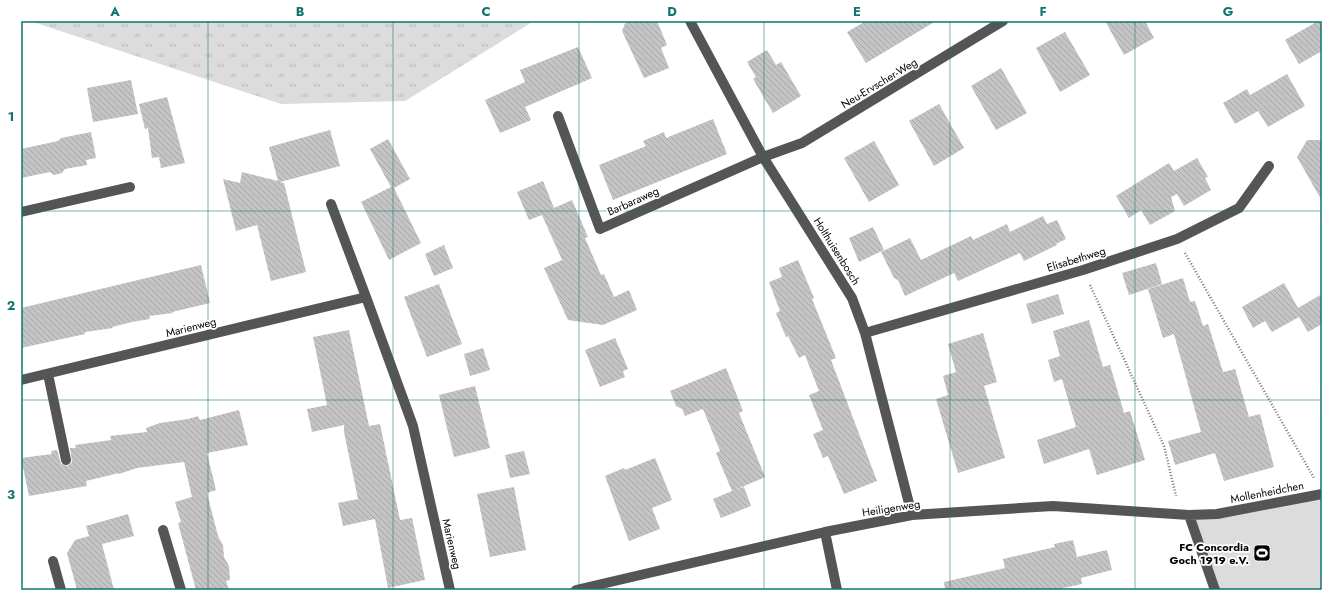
<svg xmlns="http://www.w3.org/2000/svg" width="1343" height="611" font-family="Jost,sans-serif">
  <style>
    .grass { fill: url(#grass-tufts) }
    .pitch { fill: #dcdcdc }
    .building { fill: url(#building-back-hatch) }
    .lines { fill: none; stroke-linecap: round; stroke-linejoin: round }
    .path { stroke: #777; stroke-width: 2.5; stroke-dasharray: 1 2; stroke-linecap: butt }
    .minor { stroke: #555; stroke-width: 10 }
    .grid { fill: none; stroke: #0f766e; stroke-width: 1; stroke-opacity: 0.55 }
    .labels { text-anchor: middle; stroke-width: 3.5; stroke-linejoin: round; paint-order: stroke }
    .street-label { font-size: 11px; fill: #000; stroke: #fff }
    .poi-label { font-size: 11px; font-weight: bold; fill: #000; stroke: #fff; text-anchor: end }
    .neatline { fill: none; stroke: #0f766e; stroke-width: 1.5 }
    .grid-label { font-size: 13px; text-anchor: middle; font-weight: bold; fill: #0f766e }
  </style>
  <defs>
    <pattern id="grass-tufts" width="24" height="20" patternUnits="userSpaceOnUse"><rect width="24" height="20" fill="#dcdcdc"/><path d="M3 7l-1-3M5 7V3M7 7l1-3M15 17l-1-3M17 17v-4M19 17l1-3" fill="none" stroke="#bbb"/></pattern>
    <pattern id="building-back-hatch" width="6" height="6" patternUnits="userSpaceOnUse"><rect width="6" height="6" fill="#c4c4c4"/><path d="M-1 5l2 2M0 0l6 6M5-1l2 2" fill="none" stroke="#a7a7a7"/></pattern>
  </defs>
  <rect width="100%" height="100%" fill="#fff"/>
  <!-- grass -->
  <path class="grass" d="M30,21H534L405,101L281,104Z"/>
  <!-- pitch -->
  <path class="pitch" d="M1322,494V590H1215L1189,515Z"/>
  <!-- building -->
  <path class="building" d="M626,21H657L667,45L661,48L669,68L644,78L622,31Z
    M866,21H936L866,63L847,32Z
    M1105,21H1145L1154,38L1124,55Z
    M1318,21H1322V51L1299,64L1285,40Z
    M1065,32L1090,75L1060,92L1036,48Z
    M578,47L592,78L525,107L531,120L500,133L485,100L525,82L520,70Z
    M767,50L776,65L781,62L801,96L773,113L753,79L756,77L747,62Z
    M1001,68L1027,113L996,130L971,86Z
    M1287,74L1305,106L1268,127L1258,111L1235,124L1223,103L1247,89L1250,95Z
    M131,80L138,114L93,122L87,88Z
    M167,97L185,163L161,168L159,157L152,158L148,128L145,129L139,104Z
    M939,104L964,148L934,166L909,121Z
    M713,119L727,154L613,200L599,165L646,146L643,141L664,132L666,138Z
    M330,130L340,166L280,182L284,183L306,272L271,281L257,225L236,231L223,179L240,183L242,172L278,181L269,147Z
    M91,132L96,158L86,160L87,165L65,169L62,173L54,175L50,172L21,178V149L58,141L61,138Z
    M388,139L410,179L394,188L421,243L389,260L361,202L391,187L370,149Z
    M1307,140H1322V201L1297,157Z
    M874,141L899,185L869,202L844,158Z
    M1197,158L1208,177L1205,178L1211,190L1184,206L1177,194L1171,197L1175,211L1150,225L1141,210L1129,218L1116,196L1169,163L1174,171Z
    M543,181L554,208L572,200L588,237L585,238L601,275L604,274L614,297L629,290L637,310L603,325L568,320L544,268L562,260L542,215L529,220L517,192Z
    M1043,216L1047,224L1057,220L1066,239L1056,244L1057,245L1024,261L1020,253L958,281L954,273L905,296L898,280L894,278L881,252L910,238L921,260L971,236L973,240L1007,224L1010,232Z
    M873,227L884,250L859,262L849,238Z
    M444,245L453,268L434,276L425,254Z
    M798,260L814,298L812,299L836,358L831,360L877,481L844,494L828,456L823,458L813,434L823,430L809,395L819,391L805,355L799,358L788,336L786,337L776,313L780,311L769,282L782,277L779,268Z
    M1156,263L1162,284L1129,295L1122,273Z
    M201,265L210,303L172,312L173,313L149,316L150,319L132,322L112,327L113,328L85,332V334L21,348V308Z
    M1183,278L1190,302L1195,301L1203,326L1208,324L1223,372L1235,369L1249,417L1260,414L1274,467L1224,481L1215,453L1175,465L1168,441L1201,432L1174,334L1163,338L1148,289Z
    M1284,283L1298,308L1322,294V324L1308,332L1299,317L1272,332L1265,321L1253,328L1242,307Z
    M439,284L462,344L427,357L404,297Z
    M1058,294L1064,314L1032,324L1026,304Z
    M1089,320L1103,367L1110,365L1124,413L1130,411L1145,460L1097,475L1089,449L1044,464L1037,440L1076,427L1062,379L1054,382L1048,360L1060,356L1053,331Z
    M349,330L369,426L380,424L400,520L412,518L425,580L388,588L375,519L343,526L338,503L358,499L344,432V425L312,432L307,409L327,405L313,337Z
    M983,333L997,382L984,386L1005,458L958,473L936,399L948,395L943,376L956,372L948,344Z
    M615,338L628,369L623,371L625,377L600,387L585,350Z
    M483,348L490,370L470,376L464,354Z
    M726,368L743,411L739,413L765,477L735,490L744,487L751,506L721,518L713,499L732,491L716,453L720,451L703,409L685,416L682,409L676,406L670,391Z
    M475,386L490,448L454,457L439,395Z
    M239,410L248,445L207,453L216,490L207,493L218,536L223,545L224,557L229,566L230,580L226,581L229,590H196L178,523L181,522L175,502L192,497L184,462L137,468L119,474V473L86,481L87,486L29,496L21,458L52,454L51,451L57,450L61,464L68,466L72,462L70,448H76L75,445L111,440L110,436L147,432L146,428L160,423L188,419L198,416L200,420Z
    M524,451L530,474L510,478L505,455Z
    M655,458L672,500L652,508L660,529L629,541L605,476L624,468L625,470Z
    M514,487L526,550L490,557L477,494Z
    M128,514L134,536L102,544L114,590H77L67,553L75,540L89,536L86,526Z
    M1073,540L1077,557L1107,550L1112,570L1081,578L1082,584L1054,590H945L944,582L1005,568L1003,559L1055,547L1054,544Z"/>
  <g class="lines">
    <!-- path -->
    <path class="path" d="M1185,253L1314,478
      M1090,285L1164,446L1176,496"/>
    <!-- minor -->
    <path class="minor" d="M690,21L763,157L852,298L865,333L912,515
      M558,116L600,229L763,157L802,143L1003,21
      M331,204L366,297
      M21,212L130,187
      M865,333L1083,270L1177,239L1239,208L1269,166
      M48,374L66,460
      M21,380L366,297L413,426L450,590
      M1189,515L1215,590
      M163,530L181,590
      M825,532L837,590
      M53,561L61,590
      M576,590L825,532L912,515L1053,506L1189,515L1217,514L1322,494"/>
  </g>
  <!-- grid -->
  <path class="grid" d="M208,21V590M393,21V590M579,21V590M764,21V590M950,21V590M1135,21V590M21,211H1322M21,400H1322"/>
  <!-- icons -->
  <defs>
    <g id="stadium-square" transform="scale(0.9)"><rect x="-9" y="-9" width="18" height="18" rx="4" fill="#000" stroke="#fff"/><path d="M0-5a6.5 5 0 1 0 0 10a6.5 5 0 1 0 0-10ZM-3.5-1.8h7v3.6h-7Z" fill="#fff"/></g>
  </defs>
  <g fill-rule="evenodd">
    <use href="#stadium-square" x="1262" y="553"/>
  </g>
  <g class="labels">
    <!-- street labels -->
    <g class="street-label">
      <text transform="translate(879 83) rotate(-31)" y="4">Neu-Ervscher-Weg</text>
      <text transform="translate(633 201) rotate(-24)" y="4">Barbaraweg</text>
      <text transform="translate(837 251) rotate(58)" y="4">Holthuisenbosch</text>
      <text transform="translate(1076 259) rotate(-17)" y="4">Elisabethweg</text>
      <text transform="translate(191 327) rotate(-14)" y="4">Marienweg</text>
      <text transform="translate(1267 492) rotate(-11)" y="4">Mollenheidchen</text>
      <text transform="translate(891 508) rotate(-9)" y="4">Heiligenweg</text>
      <text transform="translate(452 544) rotate(77)" y="4">Marienweg</text>
    </g>
    <!-- poi labels -->
    <g class="poi-label">
      <text x="1249" y="551">FC Concordia<tspan x="1249" dy="13">Goch 1919 e.V.</tspan></text>
    </g>
  </g>
  <!-- border -->
  <rect width="1343" height="611" fill="none" stroke="#ffffff" stroke-width="44"/>
  <rect x="22" y="22" width="1299" height="567" class="neatline"/>
  <g class="grid-label">
    <text x="115" y="16">A</text>
    <text x="300" y="16">B</text>
    <text x="486" y="16">C</text>
    <text x="672" y="16">D</text>
    <text x="857" y="16">E</text>
    <text x="1043" y="16">F</text>
    <text x="1228" y="16">G</text>
    <text x="11" y="121">1</text>
    <text x="11" y="310">2</text>
    <text x="11" y="499">3</text>
  </g>
</svg>
